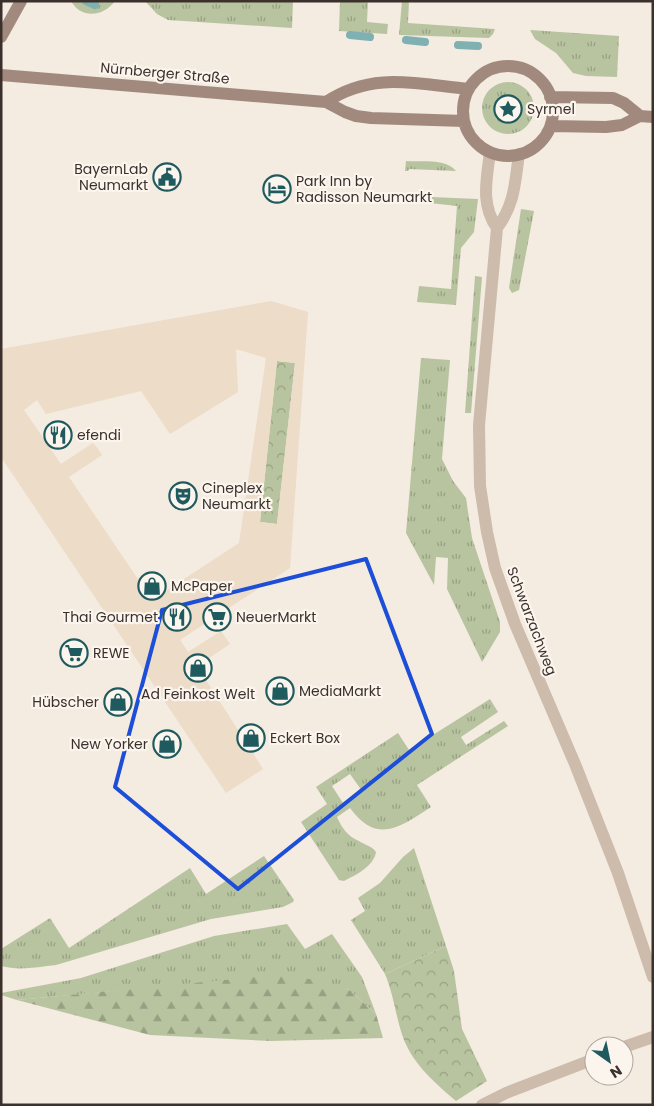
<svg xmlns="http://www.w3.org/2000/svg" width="654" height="1106" font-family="Poppins,sans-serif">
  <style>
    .grass { fill: url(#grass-tufts); fill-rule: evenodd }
    .forest { fill: url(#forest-firs) }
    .park { fill: url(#park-crowns) }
    .plaza { fill: #ecdcc8; fill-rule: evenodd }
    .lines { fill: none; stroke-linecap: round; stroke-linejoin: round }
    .stream { stroke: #7fb0b2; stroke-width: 8 }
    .minor { stroke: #cdbbac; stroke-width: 12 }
    .secondary { stroke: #a18a7d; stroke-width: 12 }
    .marked { fill: none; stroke: #1d4ed8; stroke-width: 4; stroke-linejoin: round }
    .labels { text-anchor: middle; stroke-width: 4.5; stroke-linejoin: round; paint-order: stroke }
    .street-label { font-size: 14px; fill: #3b302b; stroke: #fbf5ee }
    .poi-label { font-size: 14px; fill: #3b302b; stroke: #fbf5ee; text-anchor: start }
  </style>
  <defs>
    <pattern id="grass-tufts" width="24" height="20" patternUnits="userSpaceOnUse" patternTransform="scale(1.25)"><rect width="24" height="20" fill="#b8c4a0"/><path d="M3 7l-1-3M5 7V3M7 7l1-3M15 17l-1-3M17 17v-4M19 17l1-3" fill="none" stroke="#97a083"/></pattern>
    <pattern id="forest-firs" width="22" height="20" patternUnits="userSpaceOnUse" patternTransform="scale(1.25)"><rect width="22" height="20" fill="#b8c4a0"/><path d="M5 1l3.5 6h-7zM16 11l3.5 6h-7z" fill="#97a083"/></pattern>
    <pattern id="park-crowns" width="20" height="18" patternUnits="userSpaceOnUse" patternTransform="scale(1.25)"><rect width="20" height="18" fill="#b8c4a0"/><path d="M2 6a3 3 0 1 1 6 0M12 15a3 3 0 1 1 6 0" fill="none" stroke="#97a083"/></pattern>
  </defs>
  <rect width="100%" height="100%" fill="#f4ebe1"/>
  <!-- grass -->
  <path class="grass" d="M71,1H115C103,17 81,19 71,1Z
    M145,1H293L292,28L168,20L157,14Z
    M340,1H368L367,22L388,24L387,34L339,31Z
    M402,1H409L408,23L495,29L493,34L489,38L399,35Z
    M530,30L619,36L617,77L586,76L573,73L556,53L535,39Z
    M482 108a26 26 0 1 1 52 0a26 26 0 1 1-52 0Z
    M406,161C422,162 446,158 456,171L409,169L408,171H405Z
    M431,197L478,199L474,232L461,248L456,305L417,302L419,286L451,289L457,206L430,203Z
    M521,209L534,211L519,290L512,293L509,288Z
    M475,276L482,277L471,413H465Z
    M421,358L450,360L442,459L453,481L466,498L472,538L500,622V632L482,662L447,589L448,558L436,557L434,585L406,533Z
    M490,699L498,712L461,737L466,745L504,721L508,726L417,785L431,807C401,826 378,846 350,808L337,817C342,828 347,836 359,841C365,845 372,846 376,852C374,866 356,875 344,881L339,880L301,822L327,804L316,787L398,733L409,750ZM350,774L362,791L343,803L332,786Z
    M414,848L446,946L385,974L351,920L365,911L358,898L380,883L403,857Z
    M264,856L294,900L293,902L283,907L211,919L56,965C38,967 19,971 1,966V949L50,918L69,948L190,868L206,894Z
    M287,924L305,949L332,934L362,977L376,1014L347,988L137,989L17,1000L1,995V993L81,978L214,936Z"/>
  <!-- forest -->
  <path class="forest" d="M288,974L347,988L376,1014L383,1038L271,1041L150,1035L17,1000Z"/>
  <!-- park -->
  <path class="park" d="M277,361L295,363L277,524L260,522Z
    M446,946L454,971L462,1029L487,1081L456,1101C436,1084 414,1065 404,1040C396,1019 394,995 385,974Z"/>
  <!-- plaza -->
  <path class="plaza" d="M271,301L308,312L290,568L180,640L188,652L221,631L230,644L197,666L263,769L226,793L1,457V349ZM236,349L266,358L239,543L152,600L69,477L102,455L98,449L93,443L61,464L24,410L37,400L46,414L141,391L170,434L238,392ZM277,361L295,363L277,524L260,522Z"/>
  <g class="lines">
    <!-- stream -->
    <path class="stream" d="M86,1L95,5
      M350,35L370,37
      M406,40L425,42
      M458,45L478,46"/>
    <!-- minor -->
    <path class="minor" d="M490,152C487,178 480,204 497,228
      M519,154C515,182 515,204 497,228L479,425L480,486L487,532L495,568L515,624L575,764L618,873L653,977
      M624,1047L653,1037
      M482,1105L506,1093L594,1059"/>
    <!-- secondary -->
    <path class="secondary" d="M1,37L21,1
      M463 111a45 45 0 1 1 90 0a45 45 0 1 1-90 0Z
      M1,75L326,102L345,112L356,116L371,118L464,121
      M550,97L613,98L624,103L640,116
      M326,102C373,71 416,84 469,89
      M551,126L606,127L622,125L640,116L653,117"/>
  </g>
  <!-- marked area -->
  <path class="marked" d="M366,559L432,734L238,889L115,787L162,610Z"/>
  <!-- icons -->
  <defs>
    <g id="sight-ring" transform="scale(1.4375)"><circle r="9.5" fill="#fbf5ee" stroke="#1f5a5e" stroke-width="1.5"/><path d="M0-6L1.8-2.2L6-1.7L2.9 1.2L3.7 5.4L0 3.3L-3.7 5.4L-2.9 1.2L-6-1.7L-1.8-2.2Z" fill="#1f5a5e"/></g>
    <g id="civic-ring" transform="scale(1.4375)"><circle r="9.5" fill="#fbf5ee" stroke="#1f5a5e" stroke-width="1.5"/><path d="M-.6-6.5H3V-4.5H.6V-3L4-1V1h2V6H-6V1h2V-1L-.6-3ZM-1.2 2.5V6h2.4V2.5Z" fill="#1f5a5e"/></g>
    <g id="hotel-ring" transform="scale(1.4375)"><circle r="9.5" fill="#fbf5ee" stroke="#1f5a5e" stroke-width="1.5"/><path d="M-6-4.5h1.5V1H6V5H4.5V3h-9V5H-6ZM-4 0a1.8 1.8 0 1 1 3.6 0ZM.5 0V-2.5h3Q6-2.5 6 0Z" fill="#1f5a5e"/></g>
    <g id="restaurant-ring" transform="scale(1.4375)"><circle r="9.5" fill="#fbf5ee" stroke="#1f5a5e" stroke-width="1.5"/><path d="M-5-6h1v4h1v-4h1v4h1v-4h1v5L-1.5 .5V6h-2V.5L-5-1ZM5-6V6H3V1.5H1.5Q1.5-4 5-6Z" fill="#1f5a5e"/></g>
    <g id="theatre-ring" transform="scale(1.4375)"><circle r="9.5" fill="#fbf5ee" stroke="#1f5a5e" stroke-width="1.5"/><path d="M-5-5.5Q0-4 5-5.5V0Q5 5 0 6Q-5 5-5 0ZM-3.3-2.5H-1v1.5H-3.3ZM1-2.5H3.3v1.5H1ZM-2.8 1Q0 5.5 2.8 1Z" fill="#1f5a5e"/></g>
    <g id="shop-ring" transform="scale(1.4375)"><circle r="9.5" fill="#fbf5ee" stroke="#1f5a5e" stroke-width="1.5"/><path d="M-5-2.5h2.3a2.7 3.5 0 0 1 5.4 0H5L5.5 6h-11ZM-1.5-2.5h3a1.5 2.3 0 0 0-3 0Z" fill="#1f5a5e"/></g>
    <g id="supermarket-ring" transform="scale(1.4375)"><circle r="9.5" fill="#fbf5ee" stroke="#1f5a5e" stroke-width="1.5"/><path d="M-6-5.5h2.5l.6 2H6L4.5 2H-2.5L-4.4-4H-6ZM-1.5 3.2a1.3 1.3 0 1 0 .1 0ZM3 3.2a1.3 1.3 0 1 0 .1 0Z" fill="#1f5a5e"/></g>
  </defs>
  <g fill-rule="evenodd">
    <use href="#sight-ring" x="508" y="109"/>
    <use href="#civic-ring" x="167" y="177"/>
    <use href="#hotel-ring" x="277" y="189"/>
    <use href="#restaurant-ring" x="58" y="435"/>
    <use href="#theatre-ring" x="183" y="496"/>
    <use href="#shop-ring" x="152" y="586"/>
    <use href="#restaurant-ring" x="177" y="617"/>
    <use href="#supermarket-ring" x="217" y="617"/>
    <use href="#supermarket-ring" x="74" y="653"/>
    <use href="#shop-ring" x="198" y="668"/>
    <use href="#shop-ring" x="280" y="691"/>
    <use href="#shop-ring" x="118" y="702"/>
    <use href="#shop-ring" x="251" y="738"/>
    <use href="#shop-ring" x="167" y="744"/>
  </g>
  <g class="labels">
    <!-- street labels -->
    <g class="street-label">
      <text transform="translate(165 73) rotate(5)" y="5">Nürnberger Straße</text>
      <text transform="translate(532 621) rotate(69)" y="5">Schwarzachweg</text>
    </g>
    <!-- poi labels -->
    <g class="poi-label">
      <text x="527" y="114">Syrmel</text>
      <text x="148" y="174" text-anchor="end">BayernLab<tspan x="148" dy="16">Neumarkt</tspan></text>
      <text x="296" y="186">Park Inn by<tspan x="296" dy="16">Radisson Neumarkt</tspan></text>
      <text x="77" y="440">efendi</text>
      <text x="202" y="493">Cineplex<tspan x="202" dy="16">Neumarkt</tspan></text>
      <text x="171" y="591">McPaper</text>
      <text x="158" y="622" text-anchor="end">Thai Gourmet</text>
      <text x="236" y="622">NeuerMarkt</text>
      <text x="93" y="658">REWE</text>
      <text x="299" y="696">MediaMarkt</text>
      <text x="198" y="699" text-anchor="middle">Ad Feinkost Welt</text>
      <text x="99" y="707" text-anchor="end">Hübscher</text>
      <text x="270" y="743">Eckert Box</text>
      <text x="148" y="749" text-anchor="end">New Yorker</text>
    </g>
  </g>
  <!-- border -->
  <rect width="654" height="1106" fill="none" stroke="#3b302b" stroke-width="5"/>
  <!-- north arrow -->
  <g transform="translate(609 1061) rotate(147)"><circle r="24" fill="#fbf5ee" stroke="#aea6a0"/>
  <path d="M0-4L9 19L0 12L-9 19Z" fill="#1f5a5e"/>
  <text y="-8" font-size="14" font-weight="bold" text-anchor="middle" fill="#3b302b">N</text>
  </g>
</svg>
